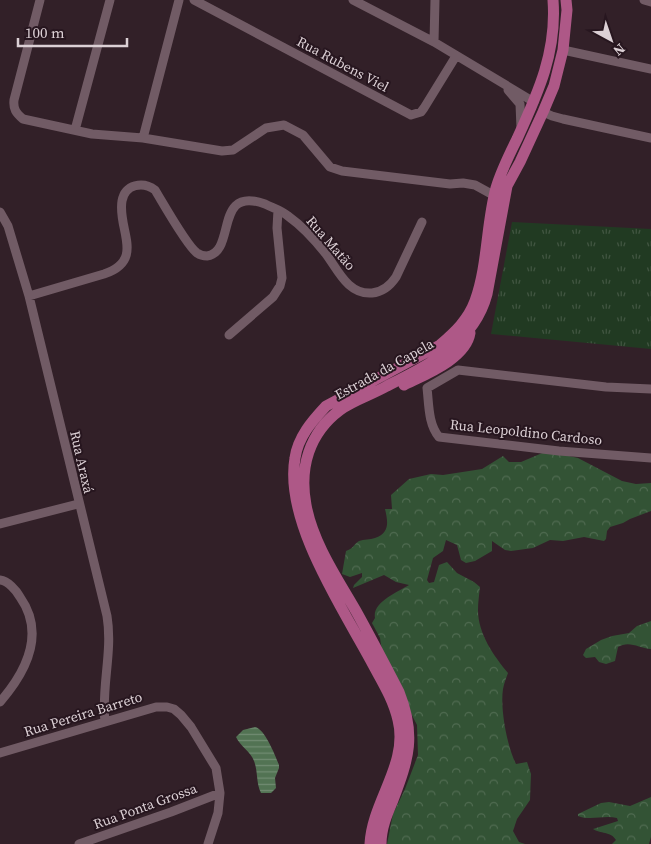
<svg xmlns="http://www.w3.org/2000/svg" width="651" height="844" font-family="'Source Serif 4',serif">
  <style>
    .grass { fill: url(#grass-tufts) }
    .forest { fill: url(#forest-crowns) }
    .water { fill: url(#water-rules) }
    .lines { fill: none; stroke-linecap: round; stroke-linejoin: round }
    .minor { stroke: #715b65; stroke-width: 9 }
    .major { stroke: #ae5887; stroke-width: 11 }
    .labels { text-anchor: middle; stroke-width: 4; stroke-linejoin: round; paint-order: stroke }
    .street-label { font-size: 14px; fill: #dcd0d5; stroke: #27161f }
  </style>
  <defs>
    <pattern id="grass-tufts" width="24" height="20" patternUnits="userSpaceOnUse" patternTransform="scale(1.25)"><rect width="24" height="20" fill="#213a22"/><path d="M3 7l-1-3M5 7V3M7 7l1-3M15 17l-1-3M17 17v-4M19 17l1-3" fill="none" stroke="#415541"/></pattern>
    <pattern id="forest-crowns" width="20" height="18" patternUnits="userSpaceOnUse" patternTransform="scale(1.25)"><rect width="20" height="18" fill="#335335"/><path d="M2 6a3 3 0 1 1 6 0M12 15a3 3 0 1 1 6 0" fill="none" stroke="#506b51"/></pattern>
    <pattern id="water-rules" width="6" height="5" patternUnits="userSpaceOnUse" patternTransform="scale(1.25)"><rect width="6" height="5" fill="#527353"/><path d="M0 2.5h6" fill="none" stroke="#728c73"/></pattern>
  </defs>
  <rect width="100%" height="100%" fill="#322028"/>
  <!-- grass -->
  <path class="grass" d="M512,222L651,229V349L491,334Z"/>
  <!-- forest -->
  <path class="forest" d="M547,451L578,458L622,481L636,484L651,483V511L630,519L623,523L610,527L607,531L606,539L604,541L584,537L563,541L550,540L533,548L511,551L505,550L492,541V551L475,561L466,563L461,560L457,545L446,540L443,551L433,558L427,580L429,583L434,582L439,565L447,562L457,573L474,582L480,587C479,595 478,603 478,610C478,634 494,656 508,673C506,678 504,684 503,689C500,709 507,746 516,764L527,762L531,774L530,800L517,819L513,831L519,842L525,844H387L393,814L405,789L418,755L417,725L393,678L382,651L380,638L372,623L375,618C372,602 398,592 409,585L396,582L384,575L353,588L354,585L362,577V573L350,577L342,574L346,551C353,549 354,544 359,541C364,539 370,540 375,538C390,533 388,522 385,509H392L391,495L409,479L431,474L443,475L482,469L503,456L509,462H521Z
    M651,621V649C639,648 629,640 618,647L615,661L606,664L599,662L595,657L586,658L583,655L586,649L601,640L612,636L629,633L637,626Z
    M651,797V837L649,844H612L616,840C611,831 600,834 593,829L618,821L617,818C604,815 590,821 578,816V814L601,803L609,802L630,806Z"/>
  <!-- water -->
  <path class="water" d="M255,727C265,729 275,755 279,765V768L275,778L276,788L271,793H261C256,783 258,771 254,761C251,752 240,746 236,737L243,730Z"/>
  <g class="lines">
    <!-- minor -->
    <path class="minor" d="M40,0L14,100C13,109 16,113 23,119L92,134L143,138L222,151L233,150L266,128L284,125L303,135L330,167L342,171L450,184L463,183L475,185L495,196
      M194,0L411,115L421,112L424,108L456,56
      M353,0L434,42L534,102
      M644,0L651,2
      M434,42L435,0
      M563,50L651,69
      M508,90L520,104L521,128
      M543,112L552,116L563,119L651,138
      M75,130L110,0
      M143,138L179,0
      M0,212L8,226L29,296L107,616C113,652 101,687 105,722
      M29,296L104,274C146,260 117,229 122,201C125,184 143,181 155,190C163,203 187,246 197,253C200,255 203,256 207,256C237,252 213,185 265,204C273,208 281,210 288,216C302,226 315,240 326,254C338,270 348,295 372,293C383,292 390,286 396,277L422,222
      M229,335L273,297L280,286L282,278L277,228L278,210
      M427,388C429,404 428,424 439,437L559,451L651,458
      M427,388L458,370L606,387L651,389
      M0,524L78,504
      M0,580C8,581 16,590 20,597C46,634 26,672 0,702
      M0,753L156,707H167L174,709L181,715L191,727L216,768L220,793L218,813L208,844
      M79,844L171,812L220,793"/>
    <!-- major -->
    <path class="major" d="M404,385C424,375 466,359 470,333
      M370,844C372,801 409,764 398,720C393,698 381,680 371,661C342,607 284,521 295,458C298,437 312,421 326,406L440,345C455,332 468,320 475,301C488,265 486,225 496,188C501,171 509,155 517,139C538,93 557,52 553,0
      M381,844C381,828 387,814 393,800C409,758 416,735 399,692C385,665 371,638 356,611C337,578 313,543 306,505C299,468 309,433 340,410C354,400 371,395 387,386C429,365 474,343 487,294L507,186L520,162L543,112L554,86L563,50L567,10L566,0"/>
  </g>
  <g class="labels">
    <!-- street labels -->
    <g class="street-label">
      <text transform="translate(343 64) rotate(28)" y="5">Rua Rubens Viel</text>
      <text transform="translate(331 243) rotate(49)" y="5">Rua Matão</text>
      <text transform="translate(384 369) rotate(-29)" y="5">Estrada da Capela</text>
      <text transform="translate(526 432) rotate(6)" y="5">Rua Leopoldino Cardoso</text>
      <text transform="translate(82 462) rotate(77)" y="5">Rua Araxá</text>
      <text transform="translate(83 714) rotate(-17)" y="5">Rua Pereira Barreto</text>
      <text transform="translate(145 806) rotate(-20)" y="5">Rua Ponta Grossa</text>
    </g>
  </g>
  <!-- north arrow -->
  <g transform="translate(611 40) rotate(140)" stroke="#27161f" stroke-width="4" paint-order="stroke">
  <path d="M0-4L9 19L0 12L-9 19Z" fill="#dcd0d5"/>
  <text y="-8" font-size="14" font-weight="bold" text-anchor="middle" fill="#dcd0d5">N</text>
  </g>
  <!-- scale -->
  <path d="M18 38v8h109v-8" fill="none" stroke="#dcd0d5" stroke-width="2.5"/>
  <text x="25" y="38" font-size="15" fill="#dcd0d5" stroke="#27161f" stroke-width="4" paint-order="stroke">100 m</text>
</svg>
